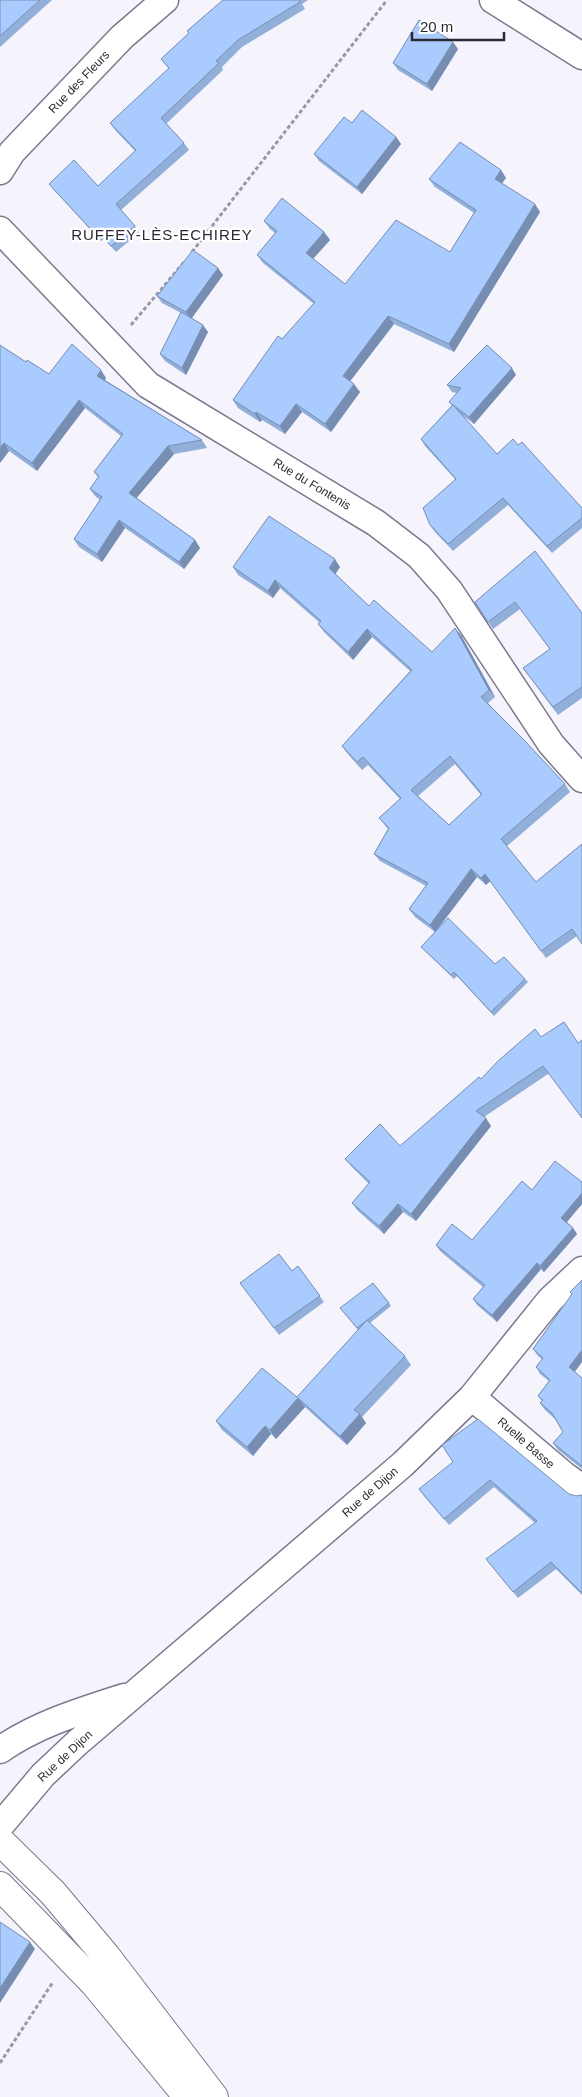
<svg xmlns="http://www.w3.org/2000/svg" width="582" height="2097" font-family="Helvetica,sans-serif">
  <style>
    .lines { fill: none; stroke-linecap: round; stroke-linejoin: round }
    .street-casing { stroke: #7c798d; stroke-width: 29 }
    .secondary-casing { stroke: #7c798d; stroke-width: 30 }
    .path { stroke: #9b99a2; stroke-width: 3; stroke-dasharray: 4 2.5; stroke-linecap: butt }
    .street { stroke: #fff; stroke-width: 26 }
    .secondary { stroke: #fff; stroke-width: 28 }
    .wall { fill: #92afda; fill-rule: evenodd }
    .shaded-wall { fill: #778eb2 }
    .building { fill: #aacbfe; stroke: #778eb2; fill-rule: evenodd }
    .labels { text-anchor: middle; stroke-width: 4.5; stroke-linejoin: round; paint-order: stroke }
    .street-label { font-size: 12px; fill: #2b2a32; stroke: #fff }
    .quarter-label { font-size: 15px; letter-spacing: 1px; fill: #2b2a32; stroke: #fff }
  </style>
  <rect width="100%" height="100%" fill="#f5f3fc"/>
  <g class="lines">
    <!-- street casing -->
    <g class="street-casing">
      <path id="street" d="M493,0L582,56
        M0,171L12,152L122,37L165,0
        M0,230L148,385L376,523L419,556L449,590L551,744L582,779
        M472,1397L564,1475L582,1488
        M0,1750C37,1724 81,1711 124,1697
        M0,1826L43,1775L77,1743L403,1464L472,1397L550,1300L582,1270"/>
    </g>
    <!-- secondary casing -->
    <g class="secondary-casing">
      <path id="secondary" d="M0,1841L53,1893L106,1956L214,2097
        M0,1886L95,1984L188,2097"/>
    </g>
    <!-- path -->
    <path class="path" d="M192,252L387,0
      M131,325L185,261
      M0,2063L53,1982"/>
    <!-- street -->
    <use href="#street" class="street"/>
    <!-- secondary -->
    <use href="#secondary" class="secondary"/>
  </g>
  <!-- wall -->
  <path class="wall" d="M0,0H52L0,47Z
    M223,0H308L302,4L305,9L242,47L222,67L223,70L166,124L184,143L189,150L121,210L135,226L139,233L116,252L104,239L101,241L54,190L49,184L98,186L135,151L115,130L110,123L169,69L161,59L189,33L187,31Z
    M458,49L432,91L398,70L393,63Z
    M352,123L396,137L401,144L362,194L319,161L314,154Z
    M506,178L502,183L540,212L454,352L394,324L350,381L360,392L331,432L302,412L285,434L262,420L260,422L238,408L233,400L282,339L314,304L263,263L257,255L275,233L270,229L264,221L324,232L330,240L313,259L345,284L450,252L474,213L435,187L429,179Z
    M223,275L192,318L208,332L186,375L165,361L160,354L181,313L162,303L157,296Z
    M0,345L26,362L49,374L106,378L105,380L202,440L207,448L174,454L136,498L195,540L200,548L184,569L125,528L102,562L79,547L74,539L100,500L95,496L90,489L98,477L94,472L121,436L85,408L37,471L9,451L0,463Z
    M516,375L474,424L462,415L497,454L518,445L582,508V528L552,553L508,505L453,551L435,532L430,525L455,479L425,446L421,439L452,405L449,402L457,393L452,392L447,385Z
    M535,551L582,613V698L558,715L523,668L550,649L520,609L493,629L475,602Z
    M233,567H340L335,574L369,606L432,652L461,635L495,697L488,703L565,784L570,792L507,846L536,882L582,844L577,936L546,958L490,881L486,885L477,877L438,929L495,964L525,979L528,982L494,1016L457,976L454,979L424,950L421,947L435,932L415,917L409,909L426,886L380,861L374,854L388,829L379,818L400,799L368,765L362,770L347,753L342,746L410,671L372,637L353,660L324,632L318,624L320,623L280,588L273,598L238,575ZM455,764L481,795L449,825L418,796Z
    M564,1022L578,1043L548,1074L484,1117L491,1126L416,1221L403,1212L384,1234L357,1210L352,1203L369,1184L351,1166L345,1159L400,1146L481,1079Z
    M582,1182V1204L567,1222L573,1228L577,1234L544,1272L541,1269L497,1322L477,1305L473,1299L483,1287L440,1251L436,1245L472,1240L532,1190Z
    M298,1266L324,1302L279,1335L240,1283L292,1271Z
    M582,1280L575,1372L582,1378V1469L558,1450L553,1443L563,1432L555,1419L545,1410L540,1403L542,1401L538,1396L549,1381L540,1374L536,1367L542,1359L538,1356L533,1349L572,1295L570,1292Z
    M373,1283L391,1306L370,1323L405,1356L411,1365L362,1417L366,1423L347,1445L305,1407L276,1439L271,1434L253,1456L222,1430L216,1421L297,1397L358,1330L343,1311Z
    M453,1462L576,1496L582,1495V1595L556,1569L518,1598L486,1559L535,1523L494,1487L449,1525L424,1496L419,1489Z"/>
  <!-- shaded-wall -->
  <path class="shaded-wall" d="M453,42L458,49L432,91L427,84Z
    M396,137L401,144L362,194L357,187Z
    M501,170L506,178L500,186L495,179Z
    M535,204L540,212L454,352L449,344Z
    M324,232L330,240L311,261L306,253Z
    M218,268L223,275L191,319L186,312Z
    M388,316L394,324L348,384L343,376Z
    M203,325L208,332L186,375L182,368Z
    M512,368L516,375L474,424L469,417Z
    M101,370L106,378L102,384L97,376Z
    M354,384L360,392L331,432L325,424Z
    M79,400L85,408L37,471L32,463Z
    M296,404L302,412L285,434L280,426Z
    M256,412L262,420L260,422L255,414Z
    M4,443L9,451L0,463V448Z
    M168,446L174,454L134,501L129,493Z
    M119,520L125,528L102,562L97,554Z
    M195,540L200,548L184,569L179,562Z
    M335,559L340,567L334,576L329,568Z
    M275,580L280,588L273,598L268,591Z
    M455,628L461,635L495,697L489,690Z
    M367,629L372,637L353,660L348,652Z
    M471,869L477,877L435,932L430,925Z
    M485,874L490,881L486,885L481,878Z
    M486,1118L491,1126L416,1221L411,1214Z
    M582,1193V1204L565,1224L561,1218Z
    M398,1204L403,1212L384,1234L379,1226Z
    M573,1228L577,1234L544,1272L540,1266Z
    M537,1263L541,1269L497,1322L492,1315Z
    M582,1350V1362L574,1373L569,1367Z
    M298,1398L305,1407L276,1439L270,1430Z
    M360,1414L366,1423L347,1445L340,1436Z
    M265,1426L271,1434L253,1456L247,1447Z
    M30,1942L35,1949L0,2003V1988Z"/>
  <!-- building -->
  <path class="building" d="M0,0H40L0,36Z
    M223,0H299L300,2L238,40L216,61L219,63L161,118L184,143L116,204L135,226L111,246L99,233L96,235L49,184L74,160L98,186L136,150L110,123L169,68L161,59L189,33L187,31Z
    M419,20L453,42L427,84L393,63Z
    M362,110L396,137L357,187L314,154L344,117L352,123Z
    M460,142L501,170L495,179L535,204L449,344L388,316L343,376L354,384L325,424L296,404L280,426L256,412L255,414L233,400L278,336L282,339L315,302L257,255L277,231L264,221L282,198L324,232L306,253L345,284L396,220L450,252L476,210L429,179Z
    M193,250L218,268L186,312L157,296Z
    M181,312L203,325L182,368L160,354Z
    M72,344L101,370L97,376L202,440L168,446L129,493L195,540L179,562L119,520L97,554L74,539L102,497L90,489L99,476L94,472L123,434L79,400L32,463L4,443L0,448V345L26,362L27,360L49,374Z
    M487,345L512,368L469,417L453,405L497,454L513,439L518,445L522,442L582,508V518L547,546L503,498L448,544L430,525L423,508L456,479L421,439L453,405L449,402L461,388L447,385Z
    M269,516L335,559L329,568L369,606L374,600L432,652L455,628L489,690L481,697L525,741L565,784L501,839L536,882L582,844V944L572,929L541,951L485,874L481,878L471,869L430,925L409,909L428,883L374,854L389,828L379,818L401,798L363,757L357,762L342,746L412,670L367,629L348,652L318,624L321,621L275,580L268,591L233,567ZM450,756L482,794L449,825L411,790Z
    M535,551L582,613V687L553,707L523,668L550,649L515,602L488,622L475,602Z
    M448,918L495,964L504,957L525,979L491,1012L454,972L451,975L421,947Z
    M564,1022L578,1043L582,1040V1118L543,1066L476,1111L486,1118L411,1214L398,1204L379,1226L352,1203L370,1182L345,1159L380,1124L400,1146L479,1077L481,1079L498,1061L535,1029L541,1037Z
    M555,1161L582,1182V1193L561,1218L573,1228L540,1266L537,1263L492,1315L473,1299L485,1285L436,1245L452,1224L472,1240L522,1181L532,1190Z
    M279,1254L292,1271L298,1266L320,1296L274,1328L240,1283Z
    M582,1280V1350L569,1367L582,1378V1466L553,1443L563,1432L552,1413L540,1403L543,1400L538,1396L550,1380L536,1367L543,1358L533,1349L572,1294L570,1292Z
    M373,1283L389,1303L357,1328L340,1308Z
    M367,1320L405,1356L354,1410L360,1414L340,1436L298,1398L270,1430L265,1426L247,1447L216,1421L262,1368L297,1397Z
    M478,1419L569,1494L576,1496L582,1495V1593L551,1562L513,1592L486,1559L537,1521L490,1480L444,1519L419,1489L453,1462L442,1445Z
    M0,1922L30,1942L0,1988Z"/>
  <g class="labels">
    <!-- street labels -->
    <g class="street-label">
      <text transform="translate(79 82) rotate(-46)" y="4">Rue des Fleurs</text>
      <text transform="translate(312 484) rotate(31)" y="4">Rue du Fontenis</text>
      <text transform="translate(526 1443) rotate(41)" y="4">Ruelle Basse</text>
      <text transform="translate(370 1492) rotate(-41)" y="4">Rue de Dijon</text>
      <text transform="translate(65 1756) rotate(-43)" y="4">Rue de Dijon</text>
    </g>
    <!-- quarter labels -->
    <g class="quarter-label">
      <text x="162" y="240">RUFFEY-LÈS-ECHIREY</text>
    </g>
  </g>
  <!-- scale -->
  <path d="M412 32v8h92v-8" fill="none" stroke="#2b2a32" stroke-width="2.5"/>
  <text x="420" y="32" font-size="15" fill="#2b2a32" stroke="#ffffff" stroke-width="4" paint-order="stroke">20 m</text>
</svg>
